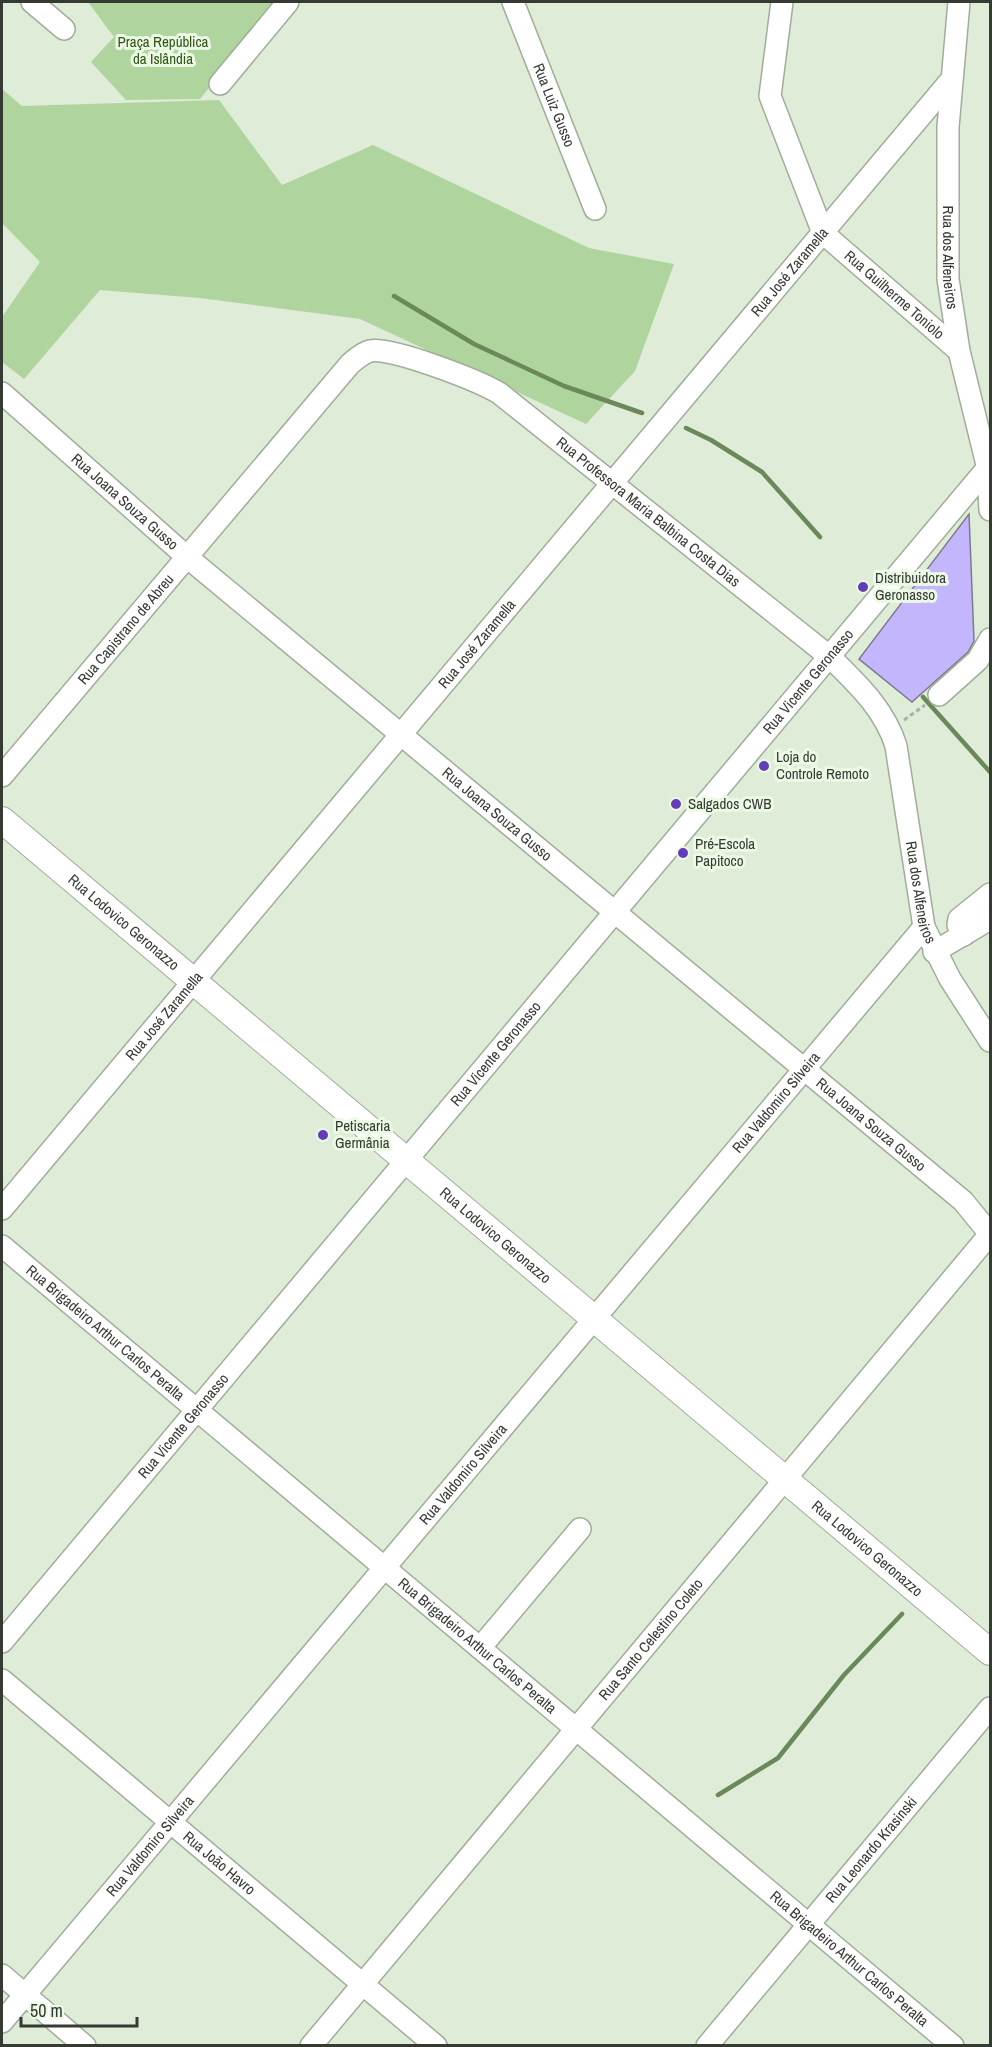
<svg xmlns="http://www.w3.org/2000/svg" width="992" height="2047" font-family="'Archivo Narrow',sans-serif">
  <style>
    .green { fill: #b0d49d }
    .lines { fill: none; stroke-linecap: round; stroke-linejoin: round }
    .stream { stroke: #6a885a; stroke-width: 4.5 }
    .building { fill: #c3b6fc; stroke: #7d7a8d; stroke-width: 1.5 }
    .minor-casing { stroke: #a0ad9a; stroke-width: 24 }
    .major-casing { stroke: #a0ad9a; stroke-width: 28 }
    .path { stroke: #a6b1a1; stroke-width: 3; stroke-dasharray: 4.5 3; stroke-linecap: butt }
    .minor { stroke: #fff; stroke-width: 21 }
    .major { stroke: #fff; stroke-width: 26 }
    .poi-dot { fill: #623db6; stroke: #ecf9e5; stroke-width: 2 }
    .labels { text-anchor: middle; stroke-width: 6; stroke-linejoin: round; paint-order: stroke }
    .park-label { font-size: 15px; fill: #305616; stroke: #ecf9e5 }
    .street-label { font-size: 15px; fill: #353a33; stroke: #ecf9e5 }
    .poi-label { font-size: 15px; fill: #353a33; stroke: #ecf9e5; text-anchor: start }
  </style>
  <rect width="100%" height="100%" fill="#deecd8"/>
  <!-- green -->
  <path class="green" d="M88,2H277L200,99L126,100L91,62L114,37Z
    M2,89L22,106L219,100L282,185L373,145L589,248L674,264L635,371L586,424L360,319L200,298L100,290L24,379L2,362V317L40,262L2,223Z"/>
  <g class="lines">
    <!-- stream -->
    <path class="stream" d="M394,296L474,344L564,386L642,413
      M686,428L711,440L762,472L820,537
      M923,697L990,772
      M718,1795L778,1758L844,1675L902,1614"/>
  </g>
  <!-- building -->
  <path class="building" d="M969,514L974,641L968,652L912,702L859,659Z"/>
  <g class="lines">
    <!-- minor casing -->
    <g class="minor-casing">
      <g id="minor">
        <path d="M32,2L64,29"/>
        <path id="s1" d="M513,2L595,209"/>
        <path id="s2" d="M782,2L770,96L823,233L959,351"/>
        <path id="s3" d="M959,2L948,127V279L959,351L988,469L990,510"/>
        <path d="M220,84L288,2"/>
        <path id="s4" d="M2,393L187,557L963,1201L990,1234"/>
        <path d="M939,695L978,660L990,639"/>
        <path id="s5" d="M2,776L350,364C356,359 362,353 370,351C390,346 479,381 499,393L830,657C857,684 884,708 896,746L924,927L950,979L990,1041"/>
        <path d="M964,935L958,925L959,919L990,894"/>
        <path d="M934,952L990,919"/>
        <path id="s6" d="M2,1209L951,80"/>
        <path id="s7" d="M2,1246L953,2046"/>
        <path id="s8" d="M2,1642L990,465"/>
        <path d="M480,1648L580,1529"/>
        <path id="s9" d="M2,1680L436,2046"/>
        <path d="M2,1975L85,2046"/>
        <path id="s10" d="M2,2022L924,927"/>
        <path id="s11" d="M311,2046L990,1234"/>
        <path id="s12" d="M707,2046L990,1708"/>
      </g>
    </g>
    <!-- major casing -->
    <g class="major-casing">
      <g id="major">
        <path id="s13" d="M2,820L990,1652"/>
      </g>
    </g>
    <!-- path -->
    <path class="path" d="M904,720L925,705"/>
    <!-- minor -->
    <use href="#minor" class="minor"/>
    <!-- major -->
    <use href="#major" class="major"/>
  </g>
  <!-- markers -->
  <g class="poi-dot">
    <circle cx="863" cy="587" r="6"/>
    <circle cx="764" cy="766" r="6"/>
    <circle cx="676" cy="804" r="6"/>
    <circle cx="683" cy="853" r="6"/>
    <circle cx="323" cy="1135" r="6"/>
  </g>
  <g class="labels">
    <!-- park labels -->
    <g class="park-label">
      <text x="163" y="47">Praça República<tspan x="163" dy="17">da Islândia</tspan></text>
    </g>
    <!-- street labels -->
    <g class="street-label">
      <text dy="5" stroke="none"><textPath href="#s1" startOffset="111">Rua Luiz Gusso</textPath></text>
      <text dy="5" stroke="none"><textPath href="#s3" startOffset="256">Rua dos Alfeneiros</textPath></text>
      <text dy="5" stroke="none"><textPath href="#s6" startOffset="1224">Rua José Zaramella</textPath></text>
      <text dy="5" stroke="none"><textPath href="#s2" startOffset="336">Rua Guilherme Toniolo</textPath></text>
      <text dy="5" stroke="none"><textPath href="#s4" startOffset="164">Rua Joana Souza Gusso</textPath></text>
      <text dy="5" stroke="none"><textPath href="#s5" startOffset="891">Rua Professora Maria Balbina Costa Dias</textPath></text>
      <text dy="5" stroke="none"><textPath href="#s5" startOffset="192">Rua Capistrano de Abreu</textPath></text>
      <text dy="5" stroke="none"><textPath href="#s6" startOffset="738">Rua José Zaramella</textPath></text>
      <text dy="5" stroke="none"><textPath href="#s8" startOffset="1254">Rua Vicente Geronasso</textPath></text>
      <text dy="5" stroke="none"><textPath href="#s4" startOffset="650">Rua Joana Souza Gusso</textPath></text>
      <text dy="5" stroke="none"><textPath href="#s5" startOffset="1384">Rua dos Alfeneiros</textPath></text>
      <text dy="5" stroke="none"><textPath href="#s13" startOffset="159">Rua Lodovico Geronazzo</textPath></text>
      <text dy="5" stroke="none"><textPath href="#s6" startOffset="252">Rua José Zaramella</textPath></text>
      <text dy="5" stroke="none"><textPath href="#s8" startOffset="768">Rua Vicente Geronasso</textPath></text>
      <text dy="5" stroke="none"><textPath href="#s10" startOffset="1202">Rua Valdomiro Silveira</textPath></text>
      <text dy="5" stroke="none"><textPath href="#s4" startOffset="1136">Rua Joana Souza Gusso</textPath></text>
      <text dy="5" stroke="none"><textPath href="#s13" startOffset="645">Rua Lodovico Geronazzo</textPath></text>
      <text dy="5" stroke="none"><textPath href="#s7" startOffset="135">Rua Brigadeiro Arthur Carlos Peralta</textPath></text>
      <text dy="5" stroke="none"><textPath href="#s8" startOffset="282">Rua Vicente Geronasso</textPath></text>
      <text dy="5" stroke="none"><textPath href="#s10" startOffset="716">Rua Valdomiro Silveira</textPath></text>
      <text dy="5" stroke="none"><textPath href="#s13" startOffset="1131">Rua Lodovico Geronazzo</textPath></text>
      <text dy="5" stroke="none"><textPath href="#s11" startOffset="530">Rua Santo Celestino Coleto</textPath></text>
      <text dy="5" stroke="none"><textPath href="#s7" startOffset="621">Rua Brigadeiro Arthur Carlos Peralta</textPath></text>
      <text dy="5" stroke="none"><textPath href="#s10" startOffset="230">Rua Valdomiro Silveira</textPath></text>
      <text dy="5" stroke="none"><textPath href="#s12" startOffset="256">Rua Leonardo Krasinski</textPath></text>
      <text dy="5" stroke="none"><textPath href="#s9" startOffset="284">Rua João Havro</textPath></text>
      <text dy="5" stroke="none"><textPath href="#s7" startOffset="1107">Rua Brigadeiro Arthur Carlos Peralta</textPath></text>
    </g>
    <!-- poi labels -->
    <g class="poi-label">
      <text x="875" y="583">Distribuidora<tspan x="875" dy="17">Geronasso</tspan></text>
      <text x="776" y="762">Loja do<tspan x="776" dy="17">Controle Remoto</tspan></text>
      <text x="688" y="809">Salgados CWB</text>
      <text x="695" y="849">Pré-Escola<tspan x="695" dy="17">Papitoco</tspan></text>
      <text x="335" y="1131">Petiscaria<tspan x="335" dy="17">Germânia</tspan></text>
    </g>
  </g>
  <!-- border -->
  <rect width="992" height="2047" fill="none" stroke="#353a33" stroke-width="6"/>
  <!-- scale -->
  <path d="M21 2017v9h116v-9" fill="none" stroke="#353a33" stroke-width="3"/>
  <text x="30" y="2017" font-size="18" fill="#353a33" stroke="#ecf9e5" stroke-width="4.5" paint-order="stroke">50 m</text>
</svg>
